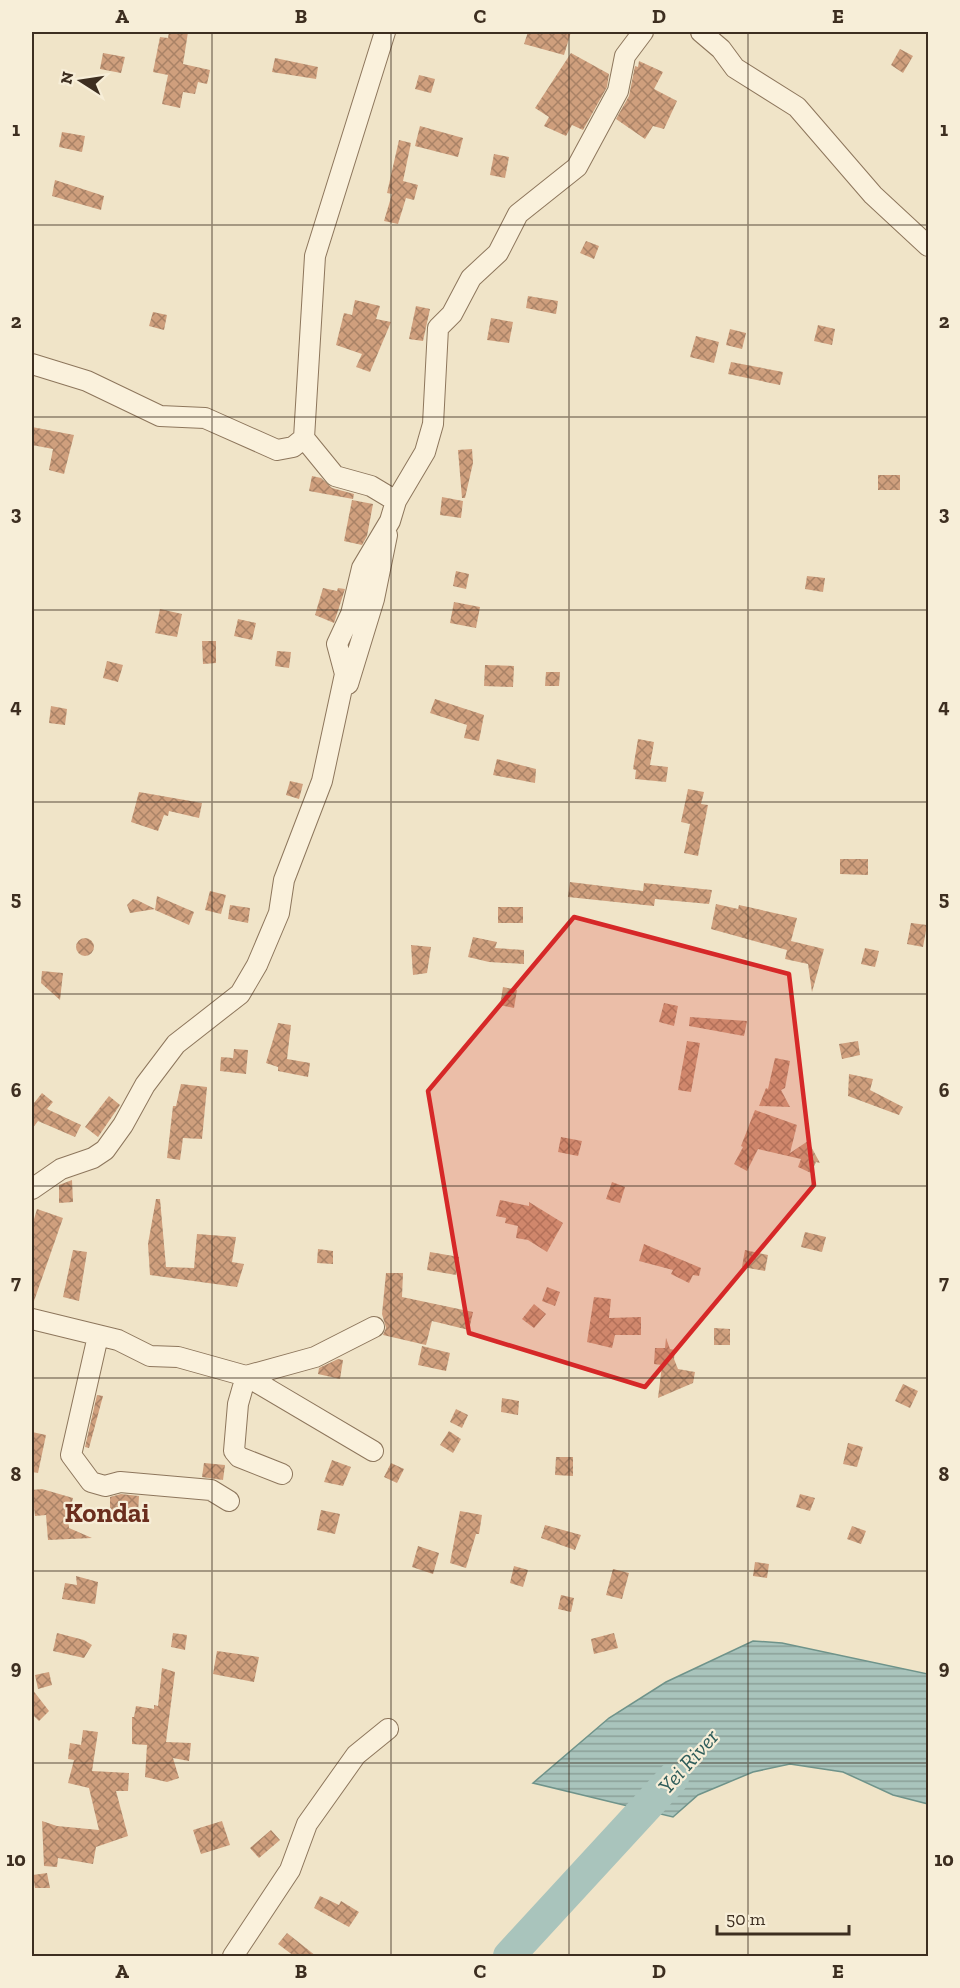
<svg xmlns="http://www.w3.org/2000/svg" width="960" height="1988" font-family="'Zilla Slab',serif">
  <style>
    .water { fill: url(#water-rules); stroke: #6f938a; stroke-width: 1.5 }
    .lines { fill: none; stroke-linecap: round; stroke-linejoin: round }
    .river { stroke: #a9c4bc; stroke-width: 32 }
    .building { fill: url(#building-cross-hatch) }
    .minor-casing { stroke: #8d765c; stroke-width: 22 }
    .minor { stroke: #faf1dc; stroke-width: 20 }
    .marked { fill: #d62828; fill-opacity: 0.2; stroke: #d62828; stroke-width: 4.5; stroke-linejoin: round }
    .grid { fill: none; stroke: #3d2e20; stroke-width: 1.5; stroke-opacity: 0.55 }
    .labels { text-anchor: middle; stroke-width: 4.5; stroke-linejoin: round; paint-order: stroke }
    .water-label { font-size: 22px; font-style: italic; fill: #2f5d5a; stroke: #f7eed8 }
    .district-label { font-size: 27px; font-weight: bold; fill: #6b2e1e; stroke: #f7eed8 }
    .neatline { fill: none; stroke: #3d2e20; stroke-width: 2 }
    .grid-label { font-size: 20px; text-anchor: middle; font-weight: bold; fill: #3d2e20 }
  </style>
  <defs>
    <pattern id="water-rules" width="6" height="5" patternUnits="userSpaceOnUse" patternTransform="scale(1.5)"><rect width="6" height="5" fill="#a9c4bc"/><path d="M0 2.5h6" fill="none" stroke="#8ba098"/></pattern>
    <pattern id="building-cross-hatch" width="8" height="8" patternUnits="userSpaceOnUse" patternTransform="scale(1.5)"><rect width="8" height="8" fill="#cf9f7d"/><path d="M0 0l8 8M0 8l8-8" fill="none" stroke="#a98266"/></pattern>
  </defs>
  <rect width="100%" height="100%" fill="#f0e4c8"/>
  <!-- water -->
  <path class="water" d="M753,1641L782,1643L928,1674V1804L893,1795L843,1772L790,1764L753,1772L698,1795L673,1817L533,1783L609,1718L666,1682Z"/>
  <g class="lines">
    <!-- river -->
    <path class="river" d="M509,1956L673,1778"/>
  </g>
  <!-- building -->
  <path class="building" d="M169,32H188L183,64L210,70L207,84L198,82L195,94L183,92L180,108L162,104L168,75L153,72L160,37L168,38Z
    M528,32H571L564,55L524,44Z
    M900,49L913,56L903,73L891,65Z
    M103,53L125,57L121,73L100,69Z
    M571,53L609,74L607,87L583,130L572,125L566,136L544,126L549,117L535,108Z
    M275,58L318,67L316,79L272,72Z
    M639,61L663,72L654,89L677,101L664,129L653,126L645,139L616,119L629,96L635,66L638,67Z
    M419,75L435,79L431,93L415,89Z
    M420,126L463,138L458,157L415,146Z
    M62,132L85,136L82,152L59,147Z
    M399,140L411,143L403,181L418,185L414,200L406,198L398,224L384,221L392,194L387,193Z
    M494,154L509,157L505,178L490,175Z
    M55,180L104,196L101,210L52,196Z
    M586,241L599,246L594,259L580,253Z
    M528,296L558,301L556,314L526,308Z
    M355,300L380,306L376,319L391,322L370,372L356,367L362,354L336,345L344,313L352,315Z
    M416,306L430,309L423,341L409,339Z
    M153,312L167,315L164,330L149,326Z
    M491,318L513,322L509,343L487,340Z
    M818,325L835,329L832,345L814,341Z
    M730,329L746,333L742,349L726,345Z
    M696,336L719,342L714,363L690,357Z
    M731,362L783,372L780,385L728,374Z
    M32,427L74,435L64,474L49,470L53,449L32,445Z
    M472,449L473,463L465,498H462L458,450Z
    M878,475H900V490H878Z
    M312,476L321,478L332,488L354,494L353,499L309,491Z
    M442,497L463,501L461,518L440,515Z
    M352,500L373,504L367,536L362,545L344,541Z
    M456,571L469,574L466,589L453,586Z
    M807,576L825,578L823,592L805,589Z
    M323,588L337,591L338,588L345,589L334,623L315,615Z
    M454,602L480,607L476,628L450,623Z
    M160,609L182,614L177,637L155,633Z
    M238,619L256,623L252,640L234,636Z
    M202,641H216V663L203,664Z
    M277,651L291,652L289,668L275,666Z
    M107,661L123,665L118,682L103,678Z
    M485,665L514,666L513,687L484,686Z
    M546,672H560L559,686H545Z
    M435,699L484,715L479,741L464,738L467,725L430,713Z
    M51,706L67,709L65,725L49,723Z
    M638,739L654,742L650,765L668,767L666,782L635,779L636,770L633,769Z
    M497,759L536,769L535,783L493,775Z
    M290,781L303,784L299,799L286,795Z
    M688,789L704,792L701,804L708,805L698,856L684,853L690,824L681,822Z
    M139,792L202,803L199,818L169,811L168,816L164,815L158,831L131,822Z
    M840,859H868V875L840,874Z
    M570,882L643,891L644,883L712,890L709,904L655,899L654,906L568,897Z
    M210,891L226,895L221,914L205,910Z
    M157,896L194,912L189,925L155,910Z
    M133,899L137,900L155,909L130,913L127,905Z
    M716,904L738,909L739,905L797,918L791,941L824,949L812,992L808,964L785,959L787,950L711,929Z
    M230,905L250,908L248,923L228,919Z
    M498,907H523V923H498Z
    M911,923L927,925L923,947L907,944Z
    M473,937L497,942L495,948L524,950V964L489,962L468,957Z
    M76 947a9 9 0 1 1 18 0a9 9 0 1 1-18 0Z
    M411,945L431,947L427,973L413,975Z
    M865,948L879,951L875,967L861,964Z
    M42,971L63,973L60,1000L41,983Z
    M503,987L517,990L514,1008L500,1005Z
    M664,1003L678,1006L674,1026L659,1022Z
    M690,1017L747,1021L744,1036L689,1026Z
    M278,1023L291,1025L287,1059L310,1063L308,1077L278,1071V1067L266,1063Z
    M687,1041L700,1043L691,1092L678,1090Z
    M858,1041L860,1055L842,1059L839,1044Z
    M234,1049L248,1050L246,1074L220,1071L221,1057L233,1058Z
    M775,1058L790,1061L785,1088L781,1090L790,1107L759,1106L766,1088L768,1089Z
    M849,1074L873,1079L870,1090L903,1107L899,1115L848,1096Z
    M181,1084L207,1087L202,1139L183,1138L180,1160L167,1158L173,1106H176Z
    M42,1093L53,1102L47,1109L81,1125L75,1137L38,1121L32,1129V1102L34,1103Z
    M109,1096L120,1105L98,1137L85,1127Z
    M755,1110L797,1125L790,1153L808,1141L820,1163L816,1162L811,1173L798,1167L801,1159L758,1149L747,1171L734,1164L743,1147L741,1146Z
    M561,1137L582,1141L578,1156L558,1152Z
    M72,1180L73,1202L59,1203V1185Z
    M612,1182L625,1187L620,1203L606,1199Z
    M156,1199H160L166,1267L194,1268L197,1234L236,1237L232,1262L244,1264L237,1287L150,1275L148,1244Z
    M500,1200L529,1206V1202L563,1223L547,1252L528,1240L516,1238L518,1226L505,1223L506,1218L496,1216Z
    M37,1209L63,1218L34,1301L32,1226Z
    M805,1232L826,1237L822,1252L801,1247Z
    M644,1244L701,1268L699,1276L693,1275L689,1283L671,1274L673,1270L639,1261Z
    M318,1249L333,1251V1264L317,1263Z
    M73,1250L87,1252L79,1301L63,1297Z
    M745,1250L768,1255L765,1271L742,1267Z
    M430,1252L459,1257L456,1275L427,1270Z
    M386,1273H403L402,1297L473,1312L469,1330L432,1321L426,1345L383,1335L386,1328L382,1314Z
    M547,1287L560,1292L555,1306L542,1301Z
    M594,1297L611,1299L609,1318L641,1317V1335H615L612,1348L587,1342Z
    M534,1304L546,1314L534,1328L522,1319Z
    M714,1328L730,1329V1345H714Z
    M666,1338L670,1349L675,1350L674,1359L678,1369L695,1372L693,1383L658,1398L662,1365L654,1364L655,1348H665Z
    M422,1346L450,1353L446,1371L418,1365Z
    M338,1359L343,1360L340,1379L318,1374L319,1368Z
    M903,1384L918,1391L910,1408L895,1401Z
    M97,1395L103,1396L89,1448L85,1447Z
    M502,1398L519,1401L518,1415L501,1412Z
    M456,1409L468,1415L462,1428L450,1422Z
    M449,1431L461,1439L453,1453L440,1445Z
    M32,1432L46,1435L38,1473L32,1472Z
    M848,1443L863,1447L857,1467L843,1464Z
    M556,1457H573V1476L555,1475Z
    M332,1460L351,1467L343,1486L324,1482Z
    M204,1463L225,1465L223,1480L202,1477Z
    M391,1463L404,1469L397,1483L384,1477Z
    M42,1489L73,1498L68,1516L69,1528L92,1538L48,1540L46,1515L35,1516L32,1490Z
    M121,1494L139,1496L138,1513L110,1511V1497Z
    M800,1494L815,1498L810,1511L796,1507Z
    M321,1510L340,1514L335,1534L317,1530Z
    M460,1511L482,1515L479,1534H476L466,1568L450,1563Z
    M545,1525L581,1535L575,1550L541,1538Z
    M852,1526L866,1531L861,1544L847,1539Z
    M418,1546L439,1553L433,1574L412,1567Z
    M755,1562L769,1564L767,1578L753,1576Z
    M514,1566L528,1570L523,1587L510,1583Z
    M613,1569L629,1573L622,1599L606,1595Z
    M76,1576L98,1582L95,1604L62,1599L65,1583L77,1585Z
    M561,1595L574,1598L571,1612L558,1609Z
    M57,1633L84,1640L92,1645L84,1658L53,1651Z
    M173,1633L187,1635L185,1650L171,1647Z
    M614,1633L618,1648L594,1654L591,1639Z
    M217,1651L259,1657L254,1682L213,1674Z
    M162,1668L175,1672L166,1742L191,1743L189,1761L173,1758L179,1778L167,1782L145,1777L147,1745L132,1744V1717H134L136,1706L154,1709V1705L158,1706Z
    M49,1672L52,1685L38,1689L35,1675Z
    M32,1689L49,1711L39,1721L32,1714Z
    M83,1730L98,1732L92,1771L129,1773L128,1791H116L128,1836L96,1847L93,1864L58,1858L57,1867L44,1866L42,1821L57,1826L99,1830L89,1788L68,1783L74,1760L68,1759L70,1743L81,1745Z
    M222,1821L230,1845L201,1854L193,1830Z
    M271,1830L280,1840L259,1858L250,1848Z
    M47,1873L50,1888H35L33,1875Z
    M320,1896L339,1905L341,1901L359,1912L349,1927L314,1908Z
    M287,1933L316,1956H294L278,1944Z"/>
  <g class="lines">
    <!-- minor casing -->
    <g class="minor-casing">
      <path id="minor" d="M701,32L721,49L735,68L797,107L873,195L928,246
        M32,364L87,381L160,416L205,418L277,450L293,447L304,438
        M396,501L425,452L433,424L438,328L452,314L471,278L498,253L518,214L577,167L618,91L625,56L643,32
        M348,684L374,599L387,535
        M32,1189L61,1169L93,1158L105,1150L123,1125L145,1085L176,1044L240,994L257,965L279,913L284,880L322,781L345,674L337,644L351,614L362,568L390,521L396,501L371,486L335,476L304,438L315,256L385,32
        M32,1319L118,1340L150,1356L178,1357L246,1376L373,1451
        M98,1336L71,1455L91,1482L105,1486L120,1482L211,1490L229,1501
        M246,1376L315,1357L374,1327
        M246,1376L238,1404L234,1451L239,1457L282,1474
        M233,1956L290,1870L307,1824L356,1755L388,1729"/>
    </g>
    <!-- minor -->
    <use href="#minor" class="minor"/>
  </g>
  <!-- marked area -->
  <path class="marked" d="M574,917L789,974L814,1185L645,1387L469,1333L428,1091Z"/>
  <!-- grid -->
  <path class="grid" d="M212,32V1956M391,32V1956M569,32V1956M748,32V1956M32,225H928M32,417H928M32,610H928M32,802H928M32,994H928M32,1186H928M32,1378H928M32,1571H928M32,1763H928"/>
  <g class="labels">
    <!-- water labels -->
    <g class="water-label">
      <text transform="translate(688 1761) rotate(-48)" y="8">Yei River</text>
    </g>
    <!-- district labels -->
    <g class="district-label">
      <text x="107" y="1522">Kondai</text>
    </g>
  </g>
  <!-- border -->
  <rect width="960" height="1988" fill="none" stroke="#f7eed8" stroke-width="66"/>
  <!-- north arrow -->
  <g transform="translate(81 81) rotate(282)" stroke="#f7eed8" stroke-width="4.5" paint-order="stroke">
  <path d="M0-4.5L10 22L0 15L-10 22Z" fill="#3d2e20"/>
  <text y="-9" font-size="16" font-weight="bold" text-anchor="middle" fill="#3d2e20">N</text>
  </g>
  <!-- scale -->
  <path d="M717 1925v9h132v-9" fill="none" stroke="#3d2e20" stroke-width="3"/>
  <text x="726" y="1925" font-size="18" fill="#3d2e20" stroke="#f7eed8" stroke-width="4.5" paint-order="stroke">50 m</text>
  <rect x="33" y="33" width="894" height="1922" class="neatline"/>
  <g class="grid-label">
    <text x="122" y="23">A</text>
    <text x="301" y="23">B</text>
    <text x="480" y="23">C</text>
    <text x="659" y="23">D</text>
    <text x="838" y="23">E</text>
    <text x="16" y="136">1</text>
    <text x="944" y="136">1</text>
    <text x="16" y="328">2</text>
    <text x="944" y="328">2</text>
    <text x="16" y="520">3</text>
    <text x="944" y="520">3</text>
    <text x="16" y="713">4</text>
    <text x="944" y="713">4</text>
    <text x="16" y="905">5</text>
    <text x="944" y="905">5</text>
    <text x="16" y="1097">6</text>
    <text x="944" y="1097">6</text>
    <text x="16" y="1289">7</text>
    <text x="944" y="1289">7</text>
    <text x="16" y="1481">8</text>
    <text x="944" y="1481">8</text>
    <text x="16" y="1674">9</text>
    <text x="944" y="1674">9</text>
    <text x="16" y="1866">10</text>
    <text x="944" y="1866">10</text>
    <text x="122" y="1978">A</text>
    <text x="301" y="1978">B</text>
    <text x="480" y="1978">C</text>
    <text x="659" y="1978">D</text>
    <text x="838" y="1978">E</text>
  </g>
</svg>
